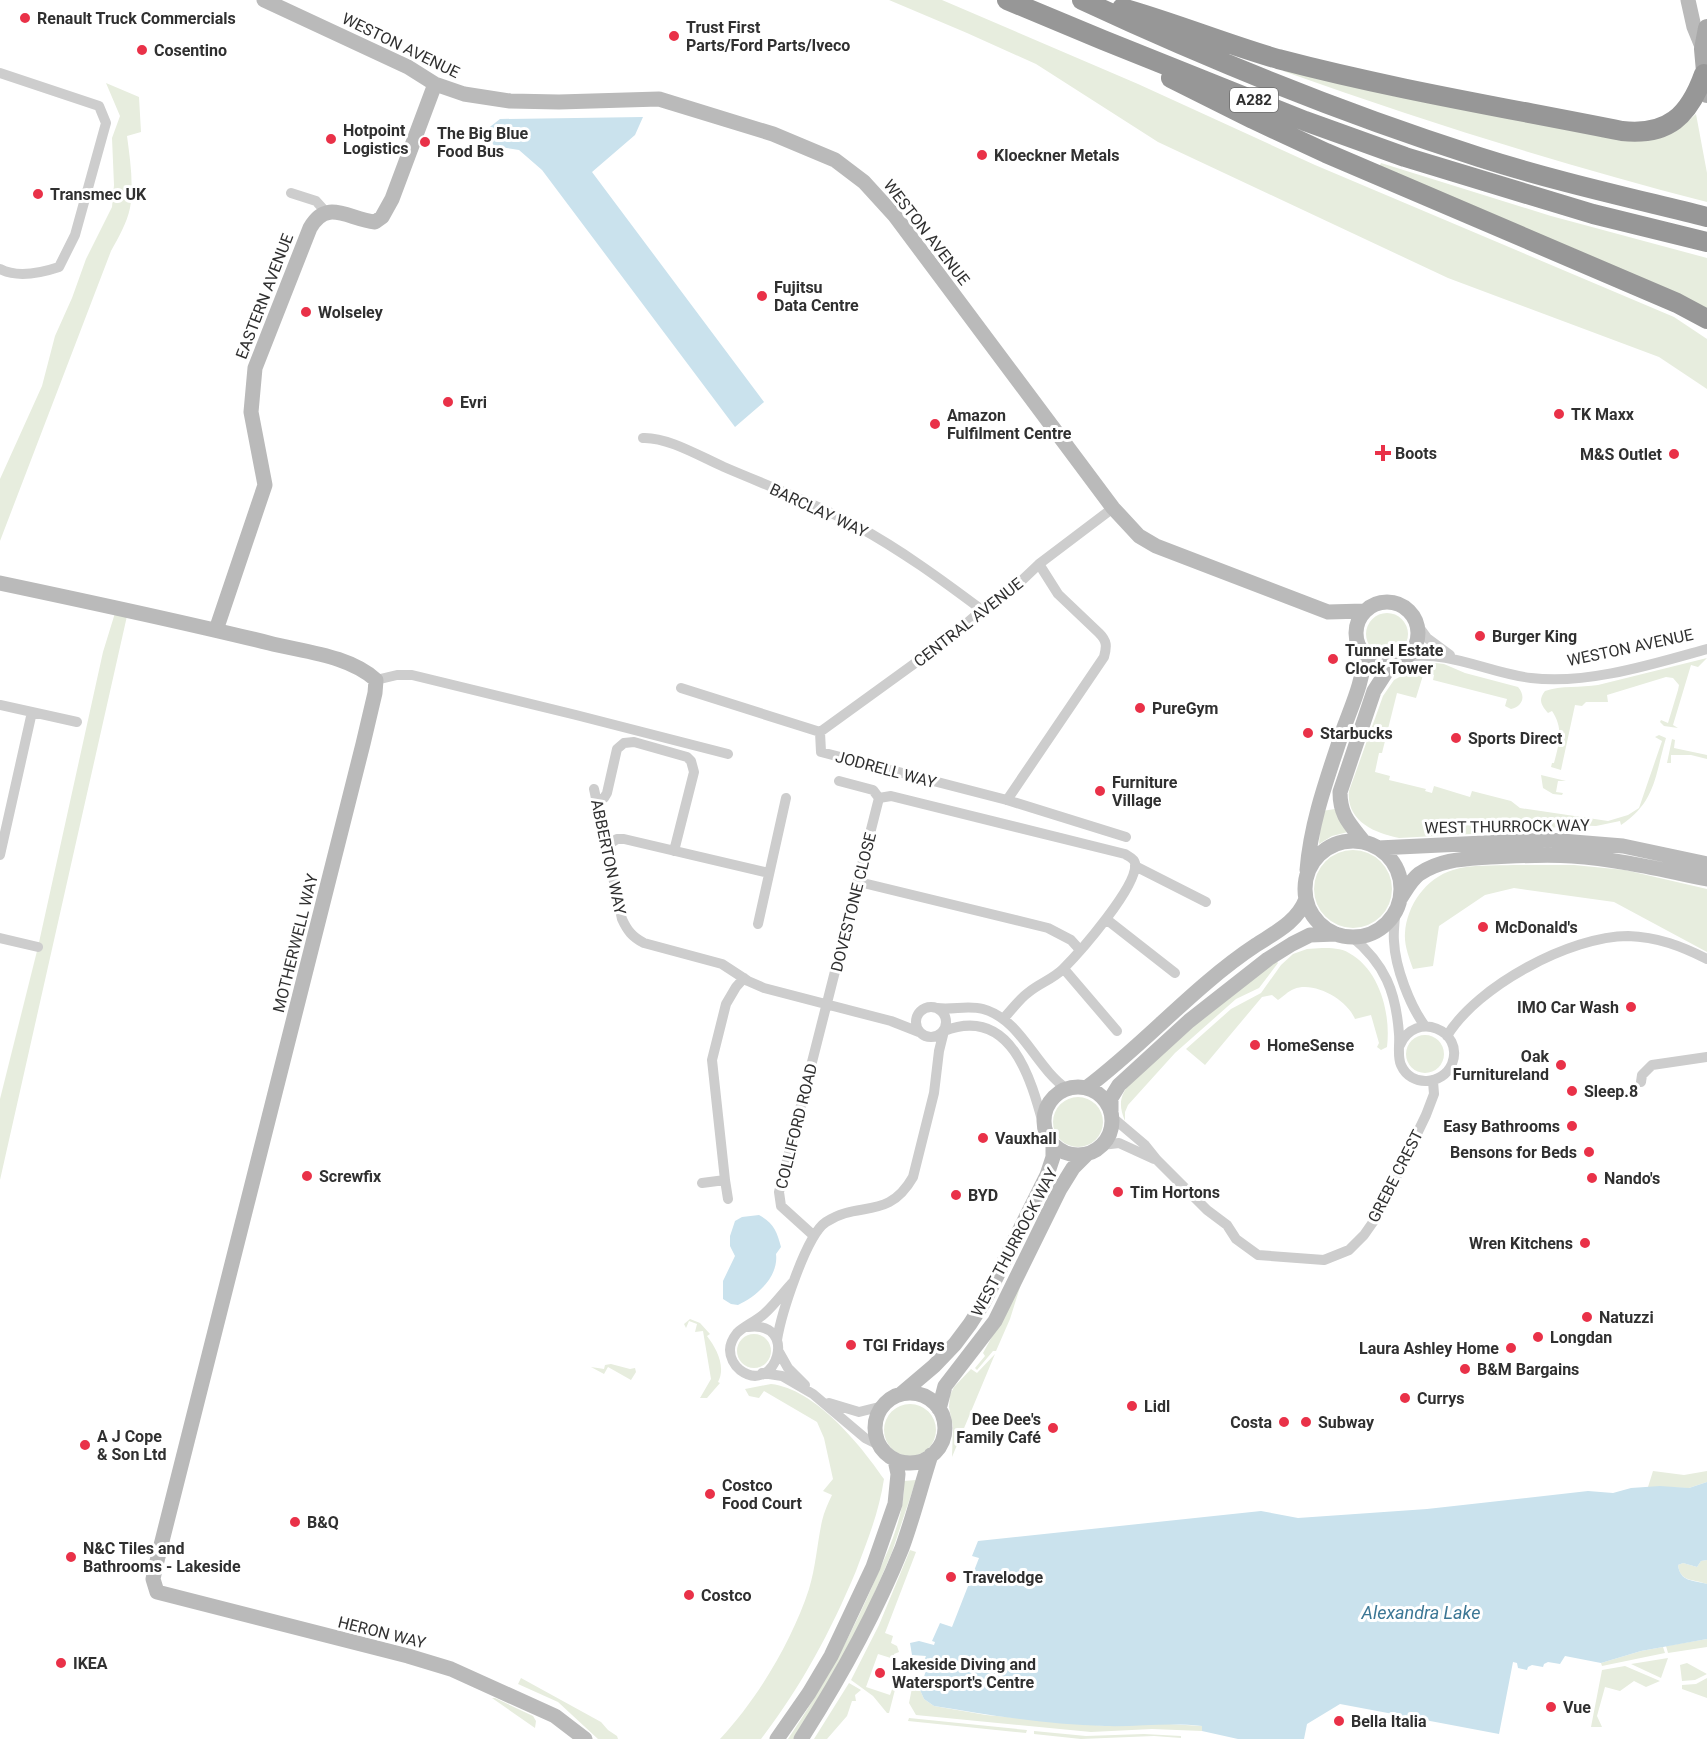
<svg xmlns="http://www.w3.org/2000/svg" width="1707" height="1739" font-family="Roboto,sans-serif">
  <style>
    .green { fill: #e7edde }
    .water { fill: #cae2ed }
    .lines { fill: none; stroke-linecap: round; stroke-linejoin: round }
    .street { stroke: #cdcdcd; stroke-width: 10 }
    .secondary { stroke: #bababa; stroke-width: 15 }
    .primary { stroke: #a8a8a8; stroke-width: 18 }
    .highway { stroke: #979797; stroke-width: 20 }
    .poi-dot { fill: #e93148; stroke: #fff; stroke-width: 2 }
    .labels { text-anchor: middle; stroke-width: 6; stroke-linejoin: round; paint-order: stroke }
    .shield { fill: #fff; stroke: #6e6e6e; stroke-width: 1.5 }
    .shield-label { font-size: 15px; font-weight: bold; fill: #303030 }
    .poi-label { font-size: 16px; font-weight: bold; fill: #303030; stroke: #fff; text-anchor: start }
    .street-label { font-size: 16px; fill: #303030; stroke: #fff }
    .water-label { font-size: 18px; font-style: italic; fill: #3c7795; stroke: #fff }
  </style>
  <rect width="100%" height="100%" fill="#fff"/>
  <!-- green -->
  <path class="green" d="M889,0H942L1138,84L1315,165L1674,317L1707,339V389L1659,357L1448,278L1158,142L1036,64L967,33Z
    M1285,65L1632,140L1686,123L1696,114L1707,173V202C1563,165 1423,121 1283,71Z
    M106,83L139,97L141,132L127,136C130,159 134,184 130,208C127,223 118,238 111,251L0,541V479L42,386L55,336L72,298L86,259L112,207L114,185L112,138L120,116Z
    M1381,163L1551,216L1707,258V312L1379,167Z
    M1366 634a21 21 0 1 1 42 0a21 21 0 1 1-42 0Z
    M115,613L127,616L0,1180V1099L38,947L103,652Z
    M1707,658L1698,667L1691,665L1673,725L1678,728L1664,726L1660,722L1661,720L1668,723L1678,690L1679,685L1673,678L1666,677L1607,695L1608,702H1586L1582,706L1575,705L1561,770L1551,767L1552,763H1554C1559,744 1564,729 1552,711L1548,713C1541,705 1538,700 1545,691C1561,685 1581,688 1598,685Z
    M1427,662L1444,664L1465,673L1518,687C1526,696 1523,706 1511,709L1505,706L1507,699L1433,680L1434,675L1424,672L1416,698L1397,693L1382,753H1379L1375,772L1390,776L1389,780L1426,789L1425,791L1432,793L1434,786L1470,797L1472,791L1511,801L1520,808L1608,821L1628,815L1639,808L1662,741L1655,737L1659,735L1666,738C1655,775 1656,802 1621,825L1620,821L1596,826L1566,825L1543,830L1399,838C1374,833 1346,821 1349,791L1383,696L1394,680Z
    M1672,739L1675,740L1674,748L1707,755V759L1691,755H1671V763H1667Z
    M1541,775L1566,781H1558L1556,792L1563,793L1562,795L1553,794L1543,788Z
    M1335,809L1348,832L1332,836L1319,844L1322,811Z
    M1314 889a39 39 0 1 1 78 0a39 39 0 1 1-78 0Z
    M1514,865H1574L1625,870L1707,889V952L1614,902L1514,888L1485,895L1439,926L1433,966L1413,969C1409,957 1404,945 1405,933C1407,905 1426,878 1453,870C1472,864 1495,866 1514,865Z
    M1322,948C1331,948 1341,948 1349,953C1380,970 1391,1014 1387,1047L1381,1050L1377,1047L1379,1043L1371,1015L1355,1019C1347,1000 1315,981 1294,989C1288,991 1283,997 1278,1000L1272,995L1262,997L1205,1065L1186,1049L1231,1009L1261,993L1281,965L1293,954L1307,949Z
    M1276,960L1278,963L1259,988L1236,999L1175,1053L1128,1105L1125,1112V1121C1118,1104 1120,1096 1131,1081L1202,1017Z
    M1406 1054a19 19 0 1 1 38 0a19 19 0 1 1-38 0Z
    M1053 1122a25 25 0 1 1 50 0a25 25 0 1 1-50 0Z
    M1021,1284L1010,1319L996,1351H993L977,1370L975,1368L985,1356L983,1353Z
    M690,1319L700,1323L710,1334L707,1336C717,1349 726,1367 718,1382L720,1383L707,1398H700L711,1379L703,1331L695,1332L697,1324L689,1321L686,1328L684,1324Z
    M737 1351a17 17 0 1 1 34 0a17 17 0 1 1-34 0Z
    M995,1354L952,1457L953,1427L949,1407L950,1395L954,1387L971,1369L977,1373Z
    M611,1364L630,1369L635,1368L636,1372L631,1380L608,1367L604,1374L591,1367L604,1369L605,1365Z
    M771,1384C815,1389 860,1444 884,1479C879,1512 868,1539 856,1571C830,1633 802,1685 761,1739H720C757,1700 792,1641 809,1589C816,1566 817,1544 822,1521C824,1512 828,1503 832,1495L823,1491L833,1479L824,1438L817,1422L764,1391L759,1398L749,1396L745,1389Z
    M884 1430a26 26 0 1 1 52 0a26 26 0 1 1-52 0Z
    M1653,1471L1684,1475L1707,1471V1482L1689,1488L1648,1487Z
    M916,1480L892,1552L857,1634L794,1739H788C824,1686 853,1632 878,1573C891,1545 905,1512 904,1481Z
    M910,1550L916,1552L885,1633L893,1636L891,1643L897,1646L899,1652L894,1654V1659L878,1654L866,1687L890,1695L895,1681L897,1682L889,1713H887L873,1696L851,1680L879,1625Z
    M1707,1560V1584C1693,1579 1680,1582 1678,1565L1683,1563L1697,1567L1701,1561Z
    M1707,1639V1647L1668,1653L1666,1646Z
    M1663,1647L1665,1653L1602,1666L1601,1663L1641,1651Z
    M1668,1658L1661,1678L1631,1664Z
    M1687,1663L1707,1674L1695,1680L1682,1681L1680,1665Z
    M1625,1666L1660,1681L1646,1687L1634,1681L1620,1691L1605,1687L1597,1716L1602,1727H1591L1602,1670Z
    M521,1678L601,1722L608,1730L617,1736L618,1739H598L558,1702L518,1684Z
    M1707,1678V1698L1682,1689V1685L1696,1684Z
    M849,1683L861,1690L855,1695L856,1701H852L847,1716L827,1739H814Z
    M912,1688L920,1690L924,1699L934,1706L986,1715L1106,1726L1152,1723L1202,1726V1731L1152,1729L1091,1732L916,1715L909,1703Z
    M495,1698L533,1716L536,1721L535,1728L492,1698Z
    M909,1718L1027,1730L1026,1733L908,1721Z
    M1034,1731L1086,1736L1144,1734L1181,1736V1738L1154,1736L1081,1739L1034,1734Z"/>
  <!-- water -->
  <path class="water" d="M643,117L635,135L592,172L764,402L735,427L542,170L519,150L494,146L486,130L500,119Z
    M759,1215C774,1223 777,1232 781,1247L776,1254C779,1277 756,1297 738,1305L731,1304L723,1299V1281L735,1256L730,1246V1236L735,1221L742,1217Z
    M1707,1482V1560L1701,1561L1697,1567L1683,1563L1678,1565C1680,1582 1693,1580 1707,1584V1639L1641,1651L1601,1663L1565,1656L1560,1664L1548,1662L1544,1664L1543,1667L1532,1665L1528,1667L1527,1670L1518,1668L1517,1663L1513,1662L1499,1734L1340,1704L1307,1724L1304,1739H1238L1202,1731V1726C1169,1722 1138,1727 1105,1726C1048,1725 990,1715 934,1706L924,1699L920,1690L926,1670L921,1668L926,1656L912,1655L910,1643L919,1641L934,1645L935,1642L932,1641L940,1623L952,1627L979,1558L972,1556L978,1541L1261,1511L1298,1518L1427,1509L1588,1491L1613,1493L1631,1488L1660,1486L1689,1488Z"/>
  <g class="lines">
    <!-- street -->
    <path class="street" d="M0,73L99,106L106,123L75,235L59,267C41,273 17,278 0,269
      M291,193L316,201L325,211
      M643,438C668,437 701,457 724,467C768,486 815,503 857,526C901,550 942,580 982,610
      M1416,623L1427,638L1450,655
      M1406,657C1450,650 1488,673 1531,678C1587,685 1653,664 1707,649
      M376,680L397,675H412L576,715L728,754
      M681,688L820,732L821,752L1007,800L1126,837
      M0,705L77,722
      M820,732L947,640L982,610L1019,583L1039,564L1113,508
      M839,781L873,790L879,798L891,796L1125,854C1129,857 1134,858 1135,863C1139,885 1079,953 1063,969C1053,979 1040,983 1029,992C1019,999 1012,1010 1003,1019
      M594,789L622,919C627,930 632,937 644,943L722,964L748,981L764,988L891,1021L919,1032
      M596,800L604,798L607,793L617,749L624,743L634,742L687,757L691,761L694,772L674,851
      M1007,800L1104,657C1107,646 1107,641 1099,633L1058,594L1039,564
      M606,846L617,839H624L769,873
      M0,855L32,712
      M1135,866L1206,902
      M859,882L1048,928L1071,940L1080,950
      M1395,913C1395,922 1393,932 1394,941C1395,967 1410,1006 1425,1026
      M1106,919L1175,973
      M758,924L786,798
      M1352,937C1385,964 1396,992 1399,1034C1400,1044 1397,1056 1401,1065C1411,1088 1443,1085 1452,1064C1465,1030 1415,1010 1400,1045
      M0,938L38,947
      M1064,969L1117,1031
      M916 1022a15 15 0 1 1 30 0a15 15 0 1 1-30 0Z
      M937,1008C953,1010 968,1005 983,1009C1021,1019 1035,1067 1067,1089
      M1447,1036C1477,986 1571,936 1628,936C1658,937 1681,946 1707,959
      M1641,1082L1642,1075L1652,1065L1707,1057
      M1112,1117L1145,1145L1157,1160L1207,1210L1227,1225L1236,1239L1258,1255L1324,1260L1349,1250L1364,1235L1378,1215L1426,1115L1434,1094L1433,1081
      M1102,1145L1119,1143L1154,1159
      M725,1180L728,1199
      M702,1183L725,1180L712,1060L726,1004L736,987L744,978
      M813,1235L781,1206L779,1192L879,798
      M748,1327C800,1320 776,1397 740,1370C734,1365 730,1357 730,1350C730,1343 733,1338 737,1333C743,1327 756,1321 764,1314C774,1305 783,1293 792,1283
      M777,1340C781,1315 806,1235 826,1222C859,1200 888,1221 913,1177L934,1093L939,1051L944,1031C1011,1005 1031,1079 1044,1127
      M779,1352L788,1368L805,1385
      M762,1373L782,1376L813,1394L865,1438L879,1445
      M829,1403L859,1412L883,1406"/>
    <!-- secondary -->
    <path class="secondary" d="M264,0L408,67L435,84L464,94L510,101L559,102L659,99L773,134L835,160L864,182L895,216L1113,508L1139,536L1156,546L1328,612L1364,611
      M1688,0L1694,27L1703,49
      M0,583C90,602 180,621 269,643C304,652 348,655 376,680L375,693L363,744L156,1565L153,1579L157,1592L408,1656L451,1669L555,1716L585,1739
      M1356 633a31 31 0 1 1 62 0a31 31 0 1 1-62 0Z
      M216,630L265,485L251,412L255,368L310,228C327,198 348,219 375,222L382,217L392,199L435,84
      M1305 889a48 48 0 1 1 96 0a48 48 0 1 1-96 0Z
      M1364,842C1350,824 1340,816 1340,792L1374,691L1392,663
      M1378,848L1549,840L1623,846L1707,864
      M1307,870C1311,821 1328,776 1343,730C1352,705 1364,680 1364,654
      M1400,899C1406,890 1411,880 1419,874C1441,859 1465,859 1490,857C1517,856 1544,854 1572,856C1617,859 1663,870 1707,879
      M1044 1121a34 34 0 1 1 68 0a34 34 0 1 1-68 0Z
      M1086,1088C1145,1044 1194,986 1256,945C1276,932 1297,922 1306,899
      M1111,1111V1098L1119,1085L1189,1021L1268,959L1292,944L1310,935L1336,934
      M875 1428a35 35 0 1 1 70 0a35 35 0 1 1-70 0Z
      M901,1394L934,1366L955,1344L970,1324L984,1302L1047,1175L1053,1157V1145
      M939,1409L945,1386L995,1321L1060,1189L1073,1168L1087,1154
      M777,1739L809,1693L831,1656L873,1567L895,1504L898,1474L895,1460
      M801,1739C840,1678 875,1615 902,1548C913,1518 921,1486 931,1455"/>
    <!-- primary -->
    <path class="primary" d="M1707,28L1703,49L1707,94"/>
    <!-- highway -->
    <path class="highway" d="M1007,0L1103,40L1305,121L1405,157L1593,214L1707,242
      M1082,0C1211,60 1344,114 1479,157C1554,181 1631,198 1707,217
      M1122,8C1175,23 1226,44 1278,59C1392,89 1507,108 1622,131C1668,136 1689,116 1704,74
      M1171,78L1253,119L1326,153L1677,303L1707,319"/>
  </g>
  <!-- markers -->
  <g class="poi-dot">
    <circle cx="25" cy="18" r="6"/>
    <circle cx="674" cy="36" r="6"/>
    <circle cx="142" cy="50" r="6"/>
    <circle cx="331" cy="139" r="6"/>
    <circle cx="425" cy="142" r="6"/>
    <circle cx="982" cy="155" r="6"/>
    <circle cx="38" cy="194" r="6"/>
    <circle cx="762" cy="296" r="6"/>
    <circle cx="306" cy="312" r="6"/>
    <circle cx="448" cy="402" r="6"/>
    <circle cx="1559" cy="414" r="6"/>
    <circle cx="935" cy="424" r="6"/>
    <path d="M1380 444h6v6h6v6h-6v6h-6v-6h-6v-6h6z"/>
    <circle cx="1674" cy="454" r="6"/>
    <circle cx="1480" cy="636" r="6"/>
    <circle cx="1333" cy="659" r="6"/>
    <circle cx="1140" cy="708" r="6"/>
    <circle cx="1308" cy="733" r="6"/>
    <circle cx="1456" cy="738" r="6"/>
    <circle cx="1100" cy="791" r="6"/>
    <circle cx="1483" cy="927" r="6"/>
    <circle cx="1631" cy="1007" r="6"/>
    <circle cx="1255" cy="1045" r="6"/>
    <circle cx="1561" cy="1065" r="6"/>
    <circle cx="1572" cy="1091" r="6"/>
    <circle cx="1572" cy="1126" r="6"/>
    <circle cx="983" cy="1138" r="6"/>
    <circle cx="1589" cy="1152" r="6"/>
    <circle cx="307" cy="1176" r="6"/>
    <circle cx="1592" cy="1178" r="6"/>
    <circle cx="1118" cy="1192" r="6"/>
    <circle cx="956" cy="1195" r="6"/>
    <circle cx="1585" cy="1243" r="6"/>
    <circle cx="1587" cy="1317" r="6"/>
    <circle cx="1538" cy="1337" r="6"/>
    <circle cx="851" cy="1345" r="6"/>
    <circle cx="1511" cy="1348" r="6"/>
    <circle cx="1465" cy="1369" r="6"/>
    <circle cx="1405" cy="1398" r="6"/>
    <circle cx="1132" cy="1406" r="6"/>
    <circle cx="1284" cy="1422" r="6"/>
    <circle cx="1306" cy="1422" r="6"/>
    <circle cx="1053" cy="1428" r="6"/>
    <circle cx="85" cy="1445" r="6"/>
    <circle cx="710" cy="1494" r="6"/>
    <circle cx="295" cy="1522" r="6"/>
    <circle cx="71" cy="1557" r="6"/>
    <circle cx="951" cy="1577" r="6"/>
    <circle cx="689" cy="1595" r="6"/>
    <circle cx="61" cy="1663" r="6"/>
    <circle cx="880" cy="1673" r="6"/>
    <circle cx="1551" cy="1707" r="6"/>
    <circle cx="1339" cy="1721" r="6"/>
  </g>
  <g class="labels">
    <!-- shield labels -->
    <rect class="shield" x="1230" y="88" width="48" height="24" rx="4.5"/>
    <g class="shield-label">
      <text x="1254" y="105">A282</text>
    </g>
    <!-- poi labels -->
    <g class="poi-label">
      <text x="37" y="24">Renault Truck Commercials</text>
      <text x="686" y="33">Trust First<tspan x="686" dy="18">Parts/Ford Parts/Iveco</tspan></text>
      <text x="154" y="56">Cosentino</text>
      <text x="343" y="136">Hotpoint<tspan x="343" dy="18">Logistics</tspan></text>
      <text x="437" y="139">The Big Blue<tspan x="437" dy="18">Food Bus</tspan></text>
      <text x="994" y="161">Kloeckner Metals</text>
      <text x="50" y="200">Transmec UK</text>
      <text x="774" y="293">Fujitsu<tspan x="774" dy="18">Data Centre</tspan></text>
      <text x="318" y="318">Wolseley</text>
      <text x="460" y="408">Evri</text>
      <text x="1571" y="420">TK Maxx</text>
      <text x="947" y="421">Amazon<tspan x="947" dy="18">Fulfilment Centre</tspan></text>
      <text x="1395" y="459">Boots</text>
      <text x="1662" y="460" text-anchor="end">M&amp;S Outlet</text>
      <text x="1492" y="642">Burger King</text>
      <text x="1345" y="656">Tunnel Estate<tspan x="1345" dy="18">Clock Tower</tspan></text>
      <text x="1152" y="714">PureGym</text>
      <text x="1320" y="739">Starbucks</text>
      <text x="1468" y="744">Sports Direct</text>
      <text x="1112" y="788">Furniture<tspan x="1112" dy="18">Village</tspan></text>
      <text x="1495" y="933">McDonald's</text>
      <text x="1619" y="1013" text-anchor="end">IMO Car Wash</text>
      <text x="1267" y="1051">HomeSense</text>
      <text x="1549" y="1062" text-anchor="end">Oak<tspan x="1549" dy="18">Furnitureland</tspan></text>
      <text x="1584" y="1097">Sleep.8</text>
      <text x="1560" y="1132" text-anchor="end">Easy Bathrooms</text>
      <text x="995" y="1144">Vauxhall</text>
      <text x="1577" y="1158" text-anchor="end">Bensons for Beds</text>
      <text x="319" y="1182">Screwfix</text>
      <text x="1604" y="1184">Nando's</text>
      <text x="1130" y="1198">Tim Hortons</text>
      <text x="968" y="1201">BYD</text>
      <text x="1573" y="1249" text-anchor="end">Wren Kitchens</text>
      <text x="1599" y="1323">Natuzzi</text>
      <text x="1550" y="1343">Longdan</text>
      <text x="863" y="1351">TGI Fridays</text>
      <text x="1499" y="1354" text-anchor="end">Laura Ashley Home</text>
      <text x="1477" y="1375">B&amp;M Bargains</text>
      <text x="1417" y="1404">Currys</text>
      <text x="1144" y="1412">Lidl</text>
      <text x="1041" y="1425" text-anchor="end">Dee Dee's<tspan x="1041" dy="18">Family Café</tspan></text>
      <text x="1272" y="1428" text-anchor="end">Costa</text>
      <text x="1318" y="1428">Subway</text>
      <text x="97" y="1442">A J Cope<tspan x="97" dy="18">&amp; Son Ltd</tspan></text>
      <text x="722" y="1491">Costco<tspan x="722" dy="18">Food Court</tspan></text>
      <text x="307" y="1528">B&amp;Q</text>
      <text x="83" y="1554">N&amp;C Tiles and<tspan x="83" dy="18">Bathrooms - Lakeside</tspan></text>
      <text x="963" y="1583">Travelodge</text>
      <text x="701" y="1601">Costco</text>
      <text x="73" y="1669">IKEA</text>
      <text x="892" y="1670">Lakeside Diving and<tspan x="892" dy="18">Watersport's Centre</tspan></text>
      <text x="1563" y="1713">Vue</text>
      <text x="1351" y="1727">Bella Italia</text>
    </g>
    <!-- street labels -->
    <g class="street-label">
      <text transform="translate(401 45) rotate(26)" y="6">WESTON AVENUE</text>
      <text transform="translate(927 232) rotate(52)" y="6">WESTON AVENUE</text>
      <text transform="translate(264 296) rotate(-69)" y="6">EASTERN AVENUE</text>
      <text transform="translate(819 510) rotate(25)" y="6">BARCLAY WAY</text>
      <text transform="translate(968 622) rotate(-38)" y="6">CENTRAL AVENUE</text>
      <text transform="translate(1630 647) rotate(-12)" y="6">WESTON AVENUE</text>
      <text transform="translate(886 769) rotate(15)" y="6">JODRELL WAY</text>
      <text transform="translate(1507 826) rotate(-1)" y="6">WEST THURROCK WAY</text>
      <text transform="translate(609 857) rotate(78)" y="6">ABBERTON WAY</text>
      <text transform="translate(853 902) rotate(-76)" y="6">DOVESTONE CLOSE</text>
      <text transform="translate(295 943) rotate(-76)" y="6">MOTHERWELL WAY</text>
      <text transform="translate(796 1126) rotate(-76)" y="6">COLLIFORD ROAD</text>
      <text transform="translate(1395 1176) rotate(-63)" y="6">GREBE CREST</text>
      <text transform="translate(1014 1242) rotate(-62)" y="6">WEST THURROCK WAY</text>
      <text transform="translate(382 1632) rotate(14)" y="6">HERON WAY</text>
    </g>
    <!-- water labels -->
    <g class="water-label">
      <text x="1421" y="1619">Alexandra Lake</text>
    </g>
  </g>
</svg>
